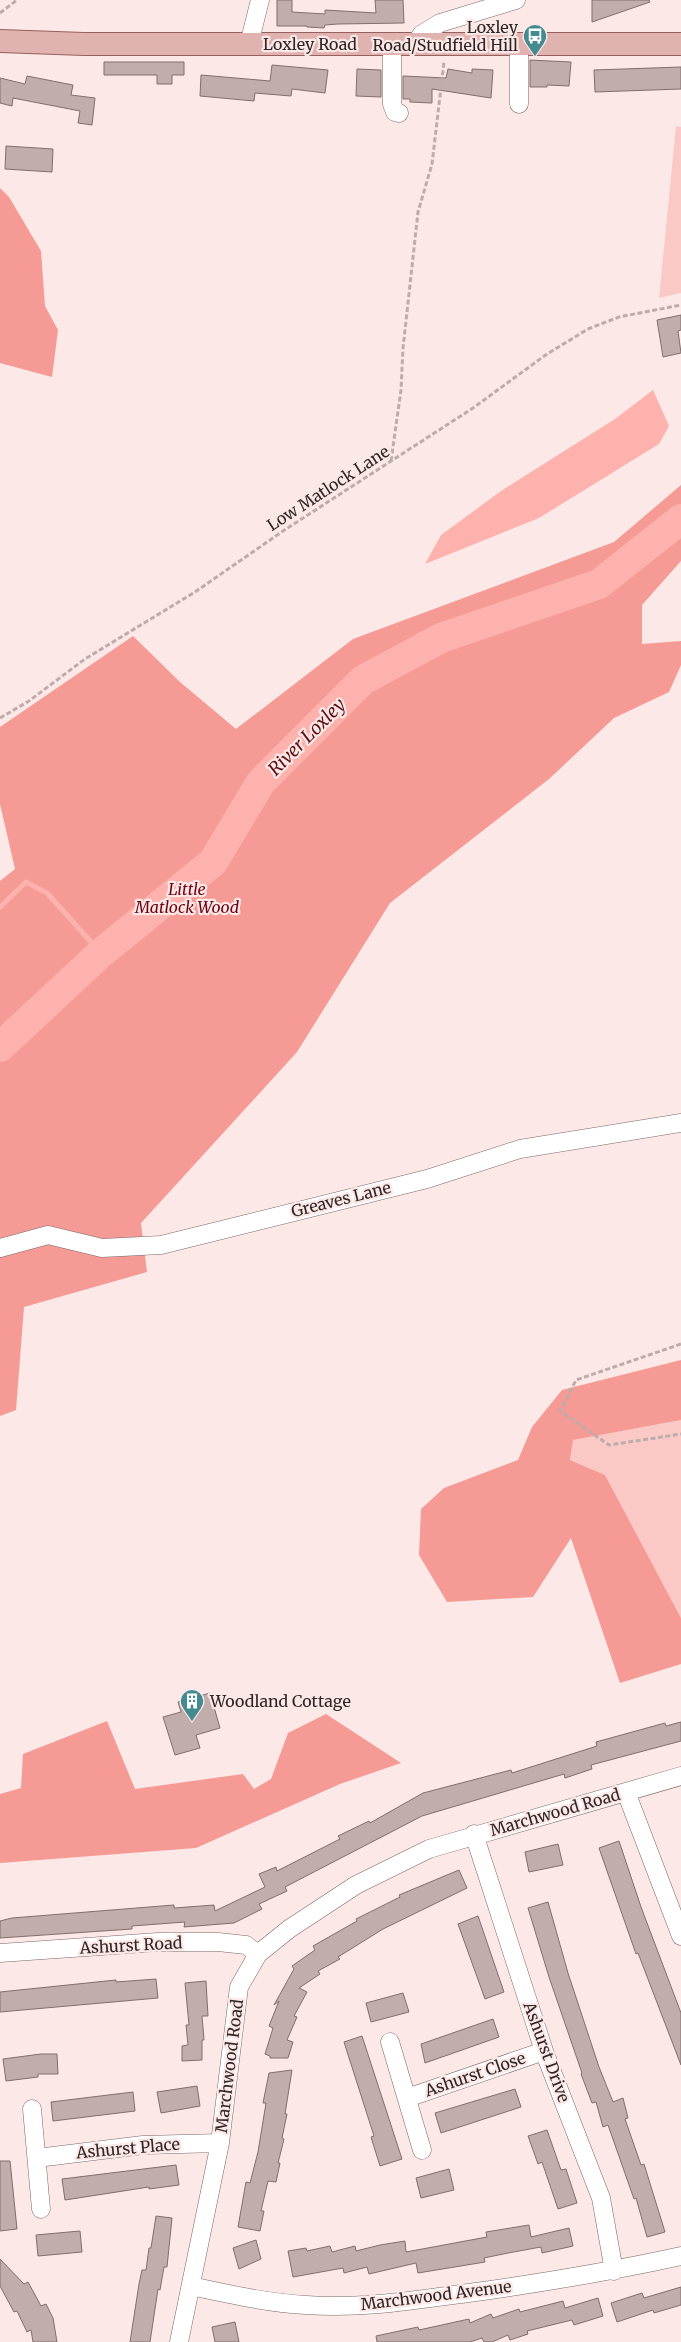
<svg xmlns="http://www.w3.org/2000/svg" width="681" height="2342" font-family="Merriweather,serif">
  <style>
    .green { fill: #fbc9c5 }
    .forest { fill: #f59a95 }
    .water { fill: #fdb2ad }
    .lines { fill: none; stroke-linecap: round; stroke-linejoin: round }
    .stream { stroke: #fdb2ad; stroke-width: 5 }
    .river { stroke: #fdb2ad; stroke-width: 30 }
    .building { fill: #c1aeac; stroke: #806e6d }
    .minor-casing { stroke: #7a6867; stroke-width: 19 }
    .major-casing { stroke: #95605d; stroke-width: 24 }
    .path { stroke: #bdacab; stroke-width: 3; stroke-dasharray: 5 2.5; stroke-linecap: butt }
    .minor { stroke: #fff; stroke-width: 18 }
    .major { stroke: #e0b2b0; stroke-width: 22 }
    .labels { text-anchor: middle; stroke-width: 4.5; stroke-linejoin: round; paint-order: stroke }
    .poi-label { font-size: 16px; fill: #2e2626; stroke: #fce8e6; text-anchor: end }
    .street-label { font-size: 16px; fill: #2e2626; stroke: #fce8e6 }
    .park-label { font-size: 16px; font-style: italic; fill: #710011; stroke: #fce8e6 }
    .water-label { font-size: 18px; font-style: italic; fill: #601015; stroke: #fce8e6 }
  </style>
  <rect width="100%" height="100%" fill="#fce8e6"/>
  <!-- green -->
  <path class="green" d="M676,126L681,127V293L659,298Z
    M681,1420V1618L605,1475L570,1460L573,1440Z"/>
  <!-- forest -->
  <path class="forest" d="M0,188L9,197L41,251L45,306L58,330L52,377L0,363Z
    M681,485V561L642,605V644L681,641V665L669,692L614,718L549,779L390,903L297,1052L141,1223L147,1272L24,1307L16,1410L0,1416V881L15,869L0,804V727L133,636L180,682L236,729L353,639L614,542Z
    M681,1360V1420L573,1440L570,1460L605,1475L681,1618V1664L620,1683L571,1538L533,1597L447,1602L419,1555L421,1509L444,1488L518,1460L532,1427L562,1390Z
    M326,1714L401,1763L340,1784L196,1848L0,1863V1794L21,1788L23,1754L107,1721L135,1789L243,1774L254,1789L271,1779L288,1733Z"/>
  <!-- water -->
  <path class="water" d="M653,390L669,426L659,444L539,518L425,564L441,535L501,491L615,419Z"/>
  <g class="lines">
    <!-- stream -->
    <path class="stream" d="M0,907L26,882L47,893L101,953"/>
    <!-- river -->
    <path class="river" d="M0,1047L101,953L213,862L261,782L363,680L441,638L599,584L681,519"/>
  </g>
  <!-- building -->
  <path class="building" d="M277,0H292V12L325,14V10L376,13L375,0H403L404,23L338,24L325,25L324,28L307,27V26H277Z
    M592,0H649L650,2L592,22Z
    M530,60L571,62L569,86L547,85V87H530Z
    M104,62H184V75H172V84H157V75H104Z
    M272,65L328,70L325,93L292,89L291,96L255,93L254,101L200,96L201,75L270,81Z
    M681,67V89L595,92L594,70Z
    M357,69L381,70V97L356,96Z
    M448,69L472,73V69L493,70L491,98L432,89V103L410,102V99H403V76L446,78Z
    M27,76L73,85L71,95L95,98L92,125L78,123L80,111L13,98L12,106L0,103V78L25,84Z
    M6,146L53,149L52,172L5,169Z
    M681,315V330L678,331L681,353L663,357L657,320Z
    M210,1693L220,1728L196,1735L200,1748L175,1755L163,1717L181,1712L178,1702Z
    M681,1722V1741L591,1765L592,1769L565,1778L564,1774L422,1816L285,1887L287,1891L259,1904L262,1909L234,1923L184,1927L185,1922L132,1926V1929L0,1938V1921L12,1918L174,1905V1908L214,1905L215,1911L265,1887L259,1874L276,1867L277,1871L340,1839L338,1836L369,1821L370,1823L423,1793L511,1770L512,1773L597,1746L596,1742L665,1723L666,1726Z
    M619,1841L641,1907L681,2013V2065L638,1953L636,1954L599,1848Z
    M558,1844L563,1865L529,1872L525,1852Z
    M459,1870L467,1888L383,1929L338,1957L340,1959L318,1971L320,1974L299,1988L307,1992L294,2016L297,2017L287,2040L293,2042L288,2058H270V2056L265,2054L273,2028L269,2026L279,2001L274,2005L294,1969L292,1966L315,1950L313,1946L357,1921L356,1919L400,1897L399,1895Z
    M548,1902L568,1973L599,2067L613,2102L623,2098L628,2118L625,2119L641,2165L644,2164L665,2232L647,2237L636,2198L634,2199L608,2125L603,2127L596,2102L592,2103L581,2074L582,2073L549,1977L528,1908Z
    M478,1916L504,1992L485,1999L458,1924Z
    M156,1979L158,1998L0,2012V1992L116,1980V1982Z
    M206,1981L208,2016H202L204,2040H202V2060L182,2061V2046L188,2045L186,2025H189L185,1983Z
    M403,1993L409,2012L371,2022L366,2003Z
    M493,2019L499,2037L425,2063L421,2044Z
    M362,2036L402,2159L380,2166L371,2137L374,2136L344,2042Z
    M41,2054H57L58,2074H38V2077L6,2081L3,2059Z
    M292,2070L285,2114H287L282,2138L284,2139L278,2163H280L276,2182L268,2181L261,2211H264L260,2231L238,2227L246,2182L250,2183L258,2152L266,2103H263L269,2073Z
    M197,2086L200,2106L161,2113L157,2092Z
    M515,2089L521,2107L441,2133L435,2113Z
    M133,2092L135,2111L53,2121L51,2102Z
    M547,2130L561,2170L566,2169L577,2203L558,2209L542,2162L538,2164L528,2136Z
    M0,2161H10L17,2229L0,2231Z
    M176,2165L179,2185L149,2189V2187L65,2200L62,2179Z
    M449,2169L454,2190L421,2198L416,2178Z
    M156,2216L172,2218L167,2267H164L160,2290L158,2289L150,2342H130L139,2284L142,2270H146L149,2248H151Z
    M529,2225L531,2237L569,2228L573,2246L542,2253L541,2247L508,2253L484,2258L485,2262L418,2273L416,2263L369,2274L367,2267L344,2273L343,2268L293,2277L288,2251L306,2248L307,2251L330,2246L332,2252L355,2246L356,2251L380,2245L405,2241L406,2252L487,2237L486,2232Z
    M80,2231L82,2252L38,2256L36,2235Z
    M256,2240L261,2259L239,2269L233,2248Z
    M0,2259L24,2284L28,2282L41,2306L46,2304L53,2318L57,2342H33L31,2330L27,2332L17,2311L14,2312L0,2286Z
    M681,2287V2305L654,2313L653,2310L617,2322L611,2303L642,2293L644,2298Z
    M598,2298L603,2316L574,2325L572,2320L527,2331L528,2334L510,2340L508,2335L492,2342H484L482,2338L470,2342H377L376,2336L418,2327L419,2330L469,2319L470,2323L491,2314L493,2318L519,2309L520,2312L563,2301L565,2308Z
    M235,2322L239,2342H215L212,2327Z"/>
  <g class="lines">
    <!-- minor casing -->
    <g class="minor-casing">
      <path id="minor" d="M249,44L260,0
        M392,44V104L395,112L399,113
        M415,44L422,34L440,23L516,0
        M519,45V104
        M0,1248L48,1235L102,1248L161,1245L427,1179L520,1149L681,1123
        M626,1792L681,1936
        M474,1834L544,2051L601,2198L614,2271
        M0,1953L158,1942H218L246,1945L258,1954
        M390,2042L422,2150
        M407,2098L544,2051
        M32,2109L41,2209
        M37,2158L143,2145L220,2143
        M191,2286C229,2294 267,2303 306,2305C358,2309 410,2301 461,2294C535,2284 608,2272 681,2256
        M179,2342L220,2143L239,1987L258,1954L289,1929L356,1885L429,1849L681,1776"/>
    </g>
    <!-- major casing -->
    <g class="major-casing">
      <path id="major" d="M0,41L84,44H681"/>
    </g>
    <!-- path -->
    <path class="path" d="M0,13L17,0
      M391,461L401,390L403,348L418,212L432,164L444,62
      M0,718L29,701L85,659L195,592L283,531L473,408L547,354L588,329L619,317L681,305
      M681,1344L576,1380L560,1411L609,1445L681,1434"/>
    <!-- minor -->
    <use href="#minor" class="minor"/>
    <!-- major -->
    <use href="#major" class="major"/>
  </g>
  <!-- icons -->
  <defs>
    <g id="bus-pin" transform="scale(1.25)"><path d="M0 17L-7.5 6A9.5 9.5 0 1 1 7.5 6Z" fill="#438b91" stroke="#fce8e6"/><path d="M-5-6H5V4H4V6H2V4H-2V6H-4V4H-5ZM-3.5-4V0h7V-4ZM-3.5 1.2v1.5H-2V1.2ZM2 1.2v1.5H3.5V1.2Z" fill="#fff"/></g>
    <g id="building-pin" transform="scale(1.25)"><path d="M0 17L-7.5 6A9.5 9.5 0 1 1 7.5 6Z" fill="#438b91" stroke="#fce8e6"/><path d="M-4-6H4V6H1V3H-1V6H-4ZM-2.5-4.3h1.7v1.8h-1.7ZM.8-4.3h1.7v1.8H.8ZM-2.5-1h1.7V.8h-1.7ZM.8-1h1.7V.8H.8Z" fill="#fff"/></g>
  </defs>
  <g fill-rule="evenodd">
    <use href="#bus-pin" x="535" y="36"/>
    <use href="#building-pin" x="192" y="1701"/>
  </g>
  <g class="labels">
    <!-- poi labels -->
    <g class="poi-label">
      <text x="518" y="33">Loxley<tspan x="518" dy="18">Road/Studfield Hill</tspan></text>
      <text x="210" y="1707" text-anchor="start">Woodland Cottage</text>
    </g>
    <!-- street labels -->
    <g class="street-label">
      <text x="310" y="50">Loxley Road</text>
      <text transform="translate(328 488) rotate(-33)" y="6">Low Matlock Lane</text>
      <text transform="translate(341 1199) rotate(-14)" y="6">Greaves Lane</text>
      <text transform="translate(555 1812) rotate(-16)" y="6">Marchwood Road</text>
      <text transform="translate(131 1945) rotate(-3)" y="6">Ashurst Road</text>
      <text transform="translate(547 2052) rotate(70)" y="6">Ashurst Drive</text>
      <text transform="translate(229 2066) rotate(-83)" y="6">Marchwood Road</text>
      <text transform="translate(475 2074) rotate(-19)" y="6">Ashurst Close</text>
      <text transform="translate(128 2148) rotate(-5)" y="6">Ashurst Place</text>
      <text transform="translate(436 2295) rotate(-7)" y="6">Marchwood Avenue</text>
    </g>
    <!-- park labels -->
    <g class="park-label">
      <text x="187" y="895">Little<tspan x="187" dy="18">Matlock Wood</tspan></text>
    </g>
    <!-- water labels -->
    <g class="water-label">
      <text transform="translate(307 737) rotate(-45)" y="6">River Loxley</text>
    </g>
  </g>
</svg>
